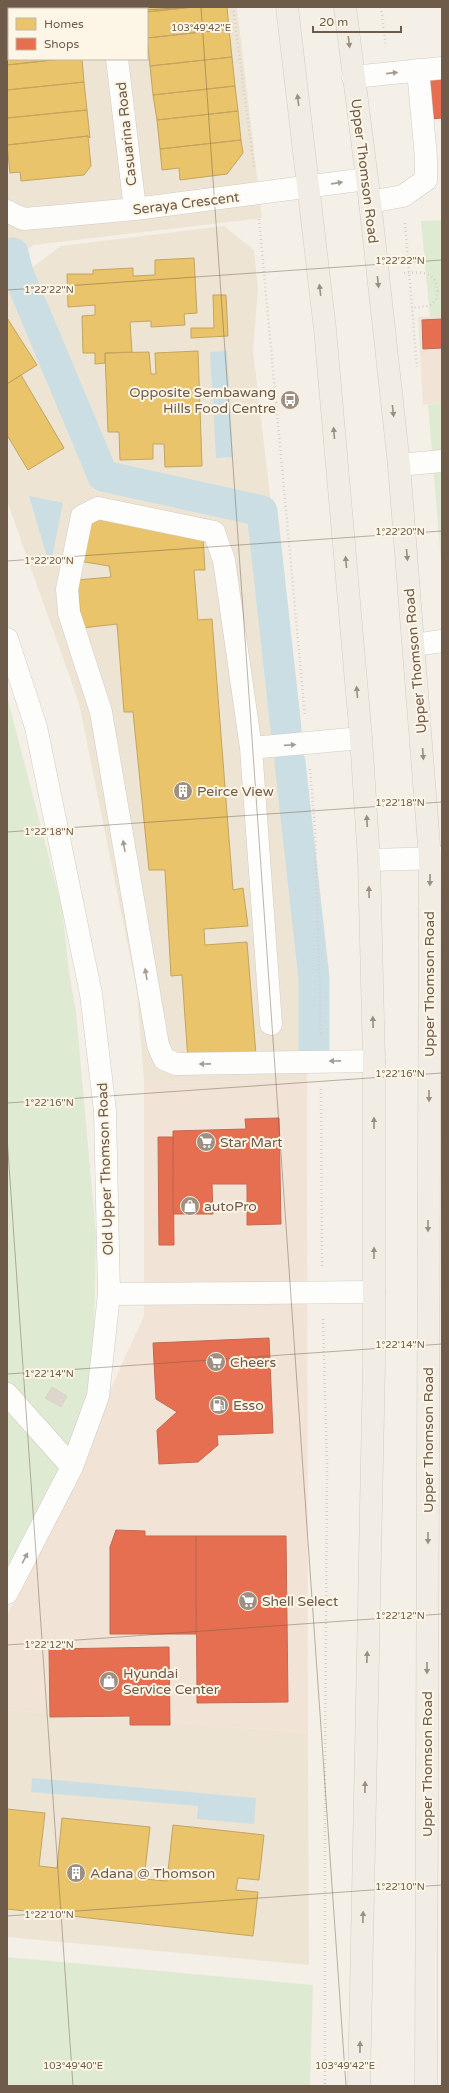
<svg xmlns="http://www.w3.org/2000/svg" width="449" height="2093" font-family="'Varela Round',sans-serif">
  <style>
    .residential { fill: #ede4d4; fill-rule: evenodd }
    .commercial { fill: #f2e3d7 }
    .green { fill: #dfead2 }
    .water { fill: #cadee3 }
    .homes { fill: #e9c46a; stroke: #c4a460 }
    .shops { fill: #e76f51; stroke: #c3694f }
    .lines { fill: none; stroke-linecap: round; stroke-linejoin: round }
    .canal { stroke: #cadee3; stroke-width: 31 }
    .building { fill: #ddd6cd; stroke: #dcd4ca }
    .minor-casing { stroke: #d2cbc3; stroke-width: 23 }
    .major-casing { stroke: #d3ccc4; stroke-width: 23 }
    .path { stroke: #d5d0ca; stroke-width: 2.5; stroke-dasharray: 1 3; stroke-linecap: butt }
    .minor { stroke: #fdfdfb; stroke-width: 22 }
    .major { stroke: #f1ede4; stroke-width: 22 }
    .oneway { fill: #9c8e80 }
    .oneway2 { fill: #a79c91 }
    .ticks { fill: none; stroke: #6e5b4a; stroke-width: 1; stroke-opacity: 0.45 }
    .labels { text-anchor: middle; stroke-width: 4; stroke-linejoin: round; paint-order: stroke }
    .street-label { font-size: 14px; fill: #6e5b4a; stroke: #fdf6e7 }
    .poi-label { font-size: 14px; fill: #6e5b4a; stroke: #fdf6e7; text-anchor: start }
    .ticks-label { font-size: 10px; text-anchor: middle; fill: #6e5b4a; stroke: #fdf6e7; stroke-width: 4; stroke-linejoin: round; paint-order: stroke }
  </style>
  <rect width="100%" height="100%" fill="#f4f0e7"/>
  <!-- residential -->
  <path class="residential" d="M7,7H237L262,218L34,245L7,264ZM9,9H147V59H9Z
    M224,226L254,250L258,289L253,350L271,504L118,473L108,465L25,273L61,246Z
    M7,286L94,490L249,522L308,978L307,1080L144,1082L137,991L79,703L7,501Z
    M7,1710L308,1733L309,1965L7,1937Z"/>
  <!-- commercial -->
  <path class="commercial" d="M442,316V403L423,405L418,317Z
    M307,1080L308,1733L7,1710V1616L144,1316V1082Z"/>
  <!-- green -->
  <path class="green" d="M442,220V316L430,317L421,221Z
    M442,403V573L428,405Z
    M7,696L62,908L69,972L76,1012L96,1235L93,1384L72,1467L7,1594Z
    M7,1957L313,1985L310,2086H7Z"/>
  <!-- water -->
  <path class="water" d="M227,351L233,457L216,458L210,352Z
    M29,496L63,503L50,567Z
    M32,1778L256,1798L254,1824L197,1819L198,1806L31,1792Z"/>
  <!-- homes -->
  <path class="homes" d="M7,7H34L7,10Z
    M37,7H76L77,9H18Z
    M142,7H194L147,12V9H143Z
    M194,7H227L229,29L147,38V12Z
    M7,10H9V35H7Z
    M229,29L232,57L150,66L147,38Z
    M7,35H9V59H62L7,65Z
    M232,57L235,86L153,95L150,66Z
    M62,59H82L84,82L7,90V65Z
    M84,82L87,110L7,118V90Z
    M235,86L238,111L157,120L153,95Z
    M87,110L90,138L88,136L7,145V118Z
    M238,111L241,140L160,149L157,120Z
    M88,136L91,166L84,175L21,181L20,172L10,173L7,145Z
    M241,140L243,153L227,174L180,180L179,168L162,170L160,149Z
    M194,258L197,313L184,314L185,325L151,327V321L130,322L132,352L105,353V363L95,364V353H83L82,316L95,315V305L68,307L67,274H93V270L133,268V276L155,275V260Z
    M213,295H226L228,336L191,338V328H214Z
    M7,318L37,365L7,384Z
    M198,351L202,466L165,467L164,444H153V459L120,460L119,432H108L105,353L149,352L151,374H156L155,353Z
    M21,375L64,448L28,470L7,435V384Z
    M89,516L203,538L205,570H194L198,620L212,619L233,890L243,888L248,926L204,929L205,945L247,942L256,1055L188,1060L182,975L171,976L165,870H149L133,712H124L117,624L82,628L77,580L111,577L109,566L79,561Z
    M7,1809L45,1813L39,1866L57,1868L62,1818L150,1827L144,1879L167,1881L173,1825L264,1835L259,1880L238,1878L236,1890L258,1892L253,1936L7,1909Z"/>
  <!-- shops -->
  <path class="shops" d="M442,79V118L430,119L426,80Z
    M442,319V348L423,349L422,320Z
    M279,1118L281,1224L247,1225V1184H212L213,1214H173V1131L246,1129L245,1119Z
    M158,1137H173L174,1245H159Z
    M269,1338L273,1433L217,1435L218,1445L198,1462L159,1464L157,1430L177,1412L156,1399L153,1343Z
    M116,1530L145,1531V1536H196V1634H110V1547Z
    M196,1536H286L288,1702L197,1703Z
    M169,1647L170,1725H130V1716L50,1717L49,1649Z"/>
  <g class="lines">
    <!-- canal -->
    <path class="canal" d="M13,253L18,273L103,476L262,511L286,729
      M290,762L314,978V1052"/>
  </g>
  <!-- building -->
  <path class="building" d="M52,1387L67,1396L61,1407L45,1398Z"/>
  <g class="lines">
    <!-- minor casing -->
    <g class="minor-casing">
      <path id="minor" d="M111,7V9
        M117,59L135,209
        M353,77L442,68
        M370,202L403,196L426,180V158L418,70
        M7,211L23,219L48,217L135,209L366,179
        M399,465L442,461
        M7,639L36,727L91,994L105,1111L109,1294L98,1396L72,1467L7,1593
        M414,645L442,641
        M251,748L361,738
        M369,860L442,858
        M271,1024L251,748L224,560L214,532L98,508L82,516L67,589L69,613L101,712L158,1045L164,1059L176,1064L374,1061
        M109,1294L374,1292
        M7,1394L72,1467"/>
    </g>
    <!-- major casing -->
    <g class="major-casing">
      <path id="major" d="M287,7L325,329L361,738L369,860L374,1061V1364L359,2086
        M345,7L370,202L399,465L430,858L426,2086"/>
    </g>
    <!-- path -->
    <path class="path" d="M233,7L254,167
      M381,7L386,47
      M259,219L305,716
      M405,223L417,367
      M404,273C426,271 441,273 436,300L429,306L411,308
      M438,291H442
      M310,769L315,830L321,1036
      M321,1089L322,1266
      M323,1319L327,1464L325,1776V2086"/>
    <!-- minor -->
    <use href="#minor" class="minor"/>
    <!-- major -->
    <use href="#major" class="major"/>
  </g>
  <!-- one-way arrows -->
  <defs><path id="oneway-solid" d="M-6-.8H1V-3.2L6.5 0L1 3.2V.8H-6Z"/></defs>
  <g class="oneway">
    <use href="#oneway-solid" transform="translate(349 42) rotate(83)"/>
    <use href="#oneway-solid" transform="translate(298 100) rotate(-97)"/>
    <use href="#oneway-solid" transform="translate(378 282) rotate(84)"/>
    <use href="#oneway-solid" transform="translate(320 290) rotate(-97)"/>
    <use href="#oneway-solid" transform="translate(393 411) rotate(84)"/>
    <use href="#oneway-solid" transform="translate(334 433) rotate(-95)"/>
    <use href="#oneway-solid" transform="translate(407 555) rotate(85)"/>
    <use href="#oneway-solid" transform="translate(346 562) rotate(-95)"/>
    <use href="#oneway-solid" transform="translate(357 692) rotate(-95)"/>
    <use href="#oneway-solid" transform="translate(423 754) rotate(86)"/>
    <use href="#oneway-solid" transform="translate(367 821) rotate(-93)"/>
    <use href="#oneway-solid" transform="translate(430 880) rotate(91)"/>
    <use href="#oneway-solid" transform="translate(369 892) rotate(-91)"/>
    <use href="#oneway-solid" transform="translate(373 1022) rotate(-92)"/>
    <use href="#oneway-solid" transform="translate(429 1096) rotate(90)"/>
    <use href="#oneway-solid" transform="translate(374 1123) rotate(-90)"/>
    <use href="#oneway-solid" transform="translate(428 1226) rotate(90)"/>
    <use href="#oneway-solid" transform="translate(374 1253) rotate(-90)"/>
    <use href="#oneway-solid" transform="translate(428 1538) rotate(90)"/>
    <use href="#oneway-solid" transform="translate(367 1657) rotate(-88)"/>
    <use href="#oneway-solid" transform="translate(427 1668) rotate(90)"/>
    <use href="#oneway-solid" transform="translate(365 1787) rotate(-89)"/>
    <use href="#oneway-solid" transform="translate(363 1917) rotate(-89)"/>
    <use href="#oneway-solid" transform="translate(360 2047) rotate(-89)"/>
  </g>
  <g class="oneway2">
    <use href="#oneway-solid" transform="translate(392 73) rotate(-6)"/>
    <use href="#oneway-solid" transform="translate(337 183) rotate(-8)"/>
    <use href="#oneway-solid" transform="translate(290 745) rotate(-4)"/>
    <use href="#oneway-solid" transform="translate(124 846) rotate(-100)"/>
    <use href="#oneway-solid" transform="translate(146 974) rotate(-100)"/>
    <use href="#oneway-solid" transform="translate(335 1061) rotate(179)"/>
    <use href="#oneway-solid" transform="translate(205 1064) rotate(179)"/>
    <use href="#oneway-solid" transform="translate(25 1558) rotate(-62)"/>
  </g>
  <!-- ticks -->
  <path class="ticks" d="M201,7L346,2086M147,10L187,7M7,20L9,19M7,290L442,260M7,561L442,531M7,832L442,802M7,1103L442,1073M7,1137L73,2086M7,1374L442,1344M7,1645L442,1614M7,1916L442,1885"/>
  <!-- icons -->
  <defs>
    <g id="bus-disc" transform="scale(1)"><circle r="9.5" fill="#9d8f81" stroke="#fdf6e7"/><path d="M-5-6H5V4H4V6H2V4H-2V6H-4V4H-5ZM-3.5-4V0h7V-4ZM-3.5 1.2v1.5H-2V1.2ZM2 1.2v1.5H3.5V1.2Z" fill="#fff"/></g>
    <g id="building-disc" transform="scale(1)"><circle r="9.5" fill="#9d8f81" stroke="#fdf6e7"/><path d="M-4-6H4V6H1V3H-1V6H-4ZM-2.5-4.3h1.7v1.8h-1.7ZM.8-4.3h1.7v1.8H.8ZM-2.5-1h1.7V.8h-1.7ZM.8-1h1.7V.8H.8Z" fill="#fff"/></g>
    <g id="supermarket-disc" transform="scale(1)"><circle r="9.5" fill="#9d8f81" stroke="#fdf6e7"/><path d="M-6-5.5h2.5l.6 2H6L4.5 2H-2.5L-4.4-4H-6ZM-1.5 3.2a1.3 1.3 0 1 0 .1 0ZM3 3.2a1.3 1.3 0 1 0 .1 0Z" fill="#fff"/></g>
    <g id="shop-disc" transform="scale(1)"><circle r="9.5" fill="#9d8f81" stroke="#fdf6e7"/><path d="M-5-2.5h2.3a2.7 3.5 0 0 1 5.4 0H5L5.5 6h-11ZM-1.5-2.5h3a1.5 2.3 0 0 0-3 0Z" fill="#fff"/></g>
    <g id="fuel-disc" transform="scale(1)"><circle r="9.5" fill="#9d8f81" stroke="#fdf6e7"/><path d="M-5.5-6h7V0h2V4h1.3V-2.5L3-4.5l.8-.8L6-3V5H2.5V1h-1V6h-7ZM-4.2-4.7v3.2H.2V-4.7Z" fill="#fff"/></g>
  </defs>
  <g fill-rule="evenodd">
    <use href="#bus-disc" x="290" y="400"/>
    <use href="#building-disc" x="183" y="791"/>
    <use href="#supermarket-disc" x="206" y="1142"/>
    <use href="#shop-disc" x="190" y="1206"/>
    <use href="#supermarket-disc" x="216" y="1362"/>
    <use href="#fuel-disc" x="219" y="1405"/>
    <use href="#supermarket-disc" x="248" y="1601"/>
    <use href="#shop-disc" x="109" y="1681"/>
    <use href="#building-disc" x="76" y="1873"/>
  </g>
  <g class="labels">
    <!-- street labels -->
    <g class="street-label">
      <text transform="translate(126 134) rotate(-96)" y="5">Casuarina Road</text>
      <text transform="translate(365 171) rotate(83)" y="5">Upper Thomson Road</text>
      <text transform="translate(186 203) rotate(-7)" y="5">Seraya Crescent</text>
      <text transform="translate(415 661) rotate(-95)" y="5">Upper Thomson Road</text>
      <text transform="translate(429 984) rotate(-90)" y="5">Upper Thomson Road</text>
      <text transform="translate(105 1169) rotate(-92)" y="5">Old Upper Thomson Road</text>
      <text transform="translate(428 1440) rotate(-90)" y="5">Upper Thomson Road</text>
      <text transform="translate(427 1764) rotate(-90)" y="5">Upper Thomson Road</text>
    </g>
    <!-- poi labels -->
    <g class="poi-label">
      <text x="276" y="397" text-anchor="end">Opposite Sembawang<tspan x="276" dy="16">Hills Food Centre</tspan></text>
      <text x="197" y="796">Peirce View</text>
      <text x="220" y="1147">Star Mart</text>
      <text x="204" y="1211">autoPro</text>
      <text x="230" y="1367">Cheers</text>
      <text x="233" y="1410">Esso</text>
      <text x="262" y="1606">Shell Select</text>
      <text x="123" y="1678">Hyundai<tspan x="123" dy="16">Service Center</tspan></text>
      <text x="90" y="1878">Adana @ Thomson</text>
    </g>
  </g>
  <g class="ticks-label">
    <text x="201" y="31">103°49'42"E</text>
    <text x="400" y="264">1°22'22"N</text>
    <text x="49" y="293">1°22'22"N</text>
    <text x="400" y="535">1°22'20"N</text>
    <text x="49" y="564">1°22'20"N</text>
    <text x="400" y="806">1°22'18"N</text>
    <text x="49" y="835">1°22'18"N</text>
    <text x="400" y="1077">1°22'16"N</text>
    <text x="49" y="1106">1°22'16"N</text>
    <text x="400" y="1348">1°22'14"N</text>
    <text x="49" y="1377">1°22'14"N</text>
    <text x="400" y="1619">1°22'12"N</text>
    <text x="49" y="1648">1°22'12"N</text>
    <text x="400" y="1890">1°22'10"N</text>
    <text x="49" y="1918">1°22'10"N</text>
    <text x="73" y="2069">103°49'40"E</text>
    <text x="345" y="2069">103°49'42"E</text>
  </g>
  <!-- border -->
  <rect width="449" height="2093" fill="none" stroke="#6e5b4a" stroke-width="16"/>
  <!-- legend -->
  <rect x="8" y="8" width="140" height="52" fill="#fdf6e7" stroke="#c4b8a8"/>
  <rect x="16" y="18" width="20" height="12" fill="#e9c46a" stroke="#c4b8a8"/>
  <text x="44" y="28" font-size="12" fill="#6e5b4a">Homes</text>
  <rect x="16" y="38" width="20" height="12" fill="#e76f51" stroke="#c4b8a8"/>
  <text x="44" y="48" font-size="12" fill="#6e5b4a">Shops</text>
  <!-- scale -->
  <path d="M313 26v6h88v-6" fill="none" stroke="#6e5b4a" stroke-width="2"/>
  <text x="319" y="26" font-size="12" fill="#6e5b4a" stroke="#fdf6e7" stroke-width="3" paint-order="stroke">20 m</text>
</svg>
